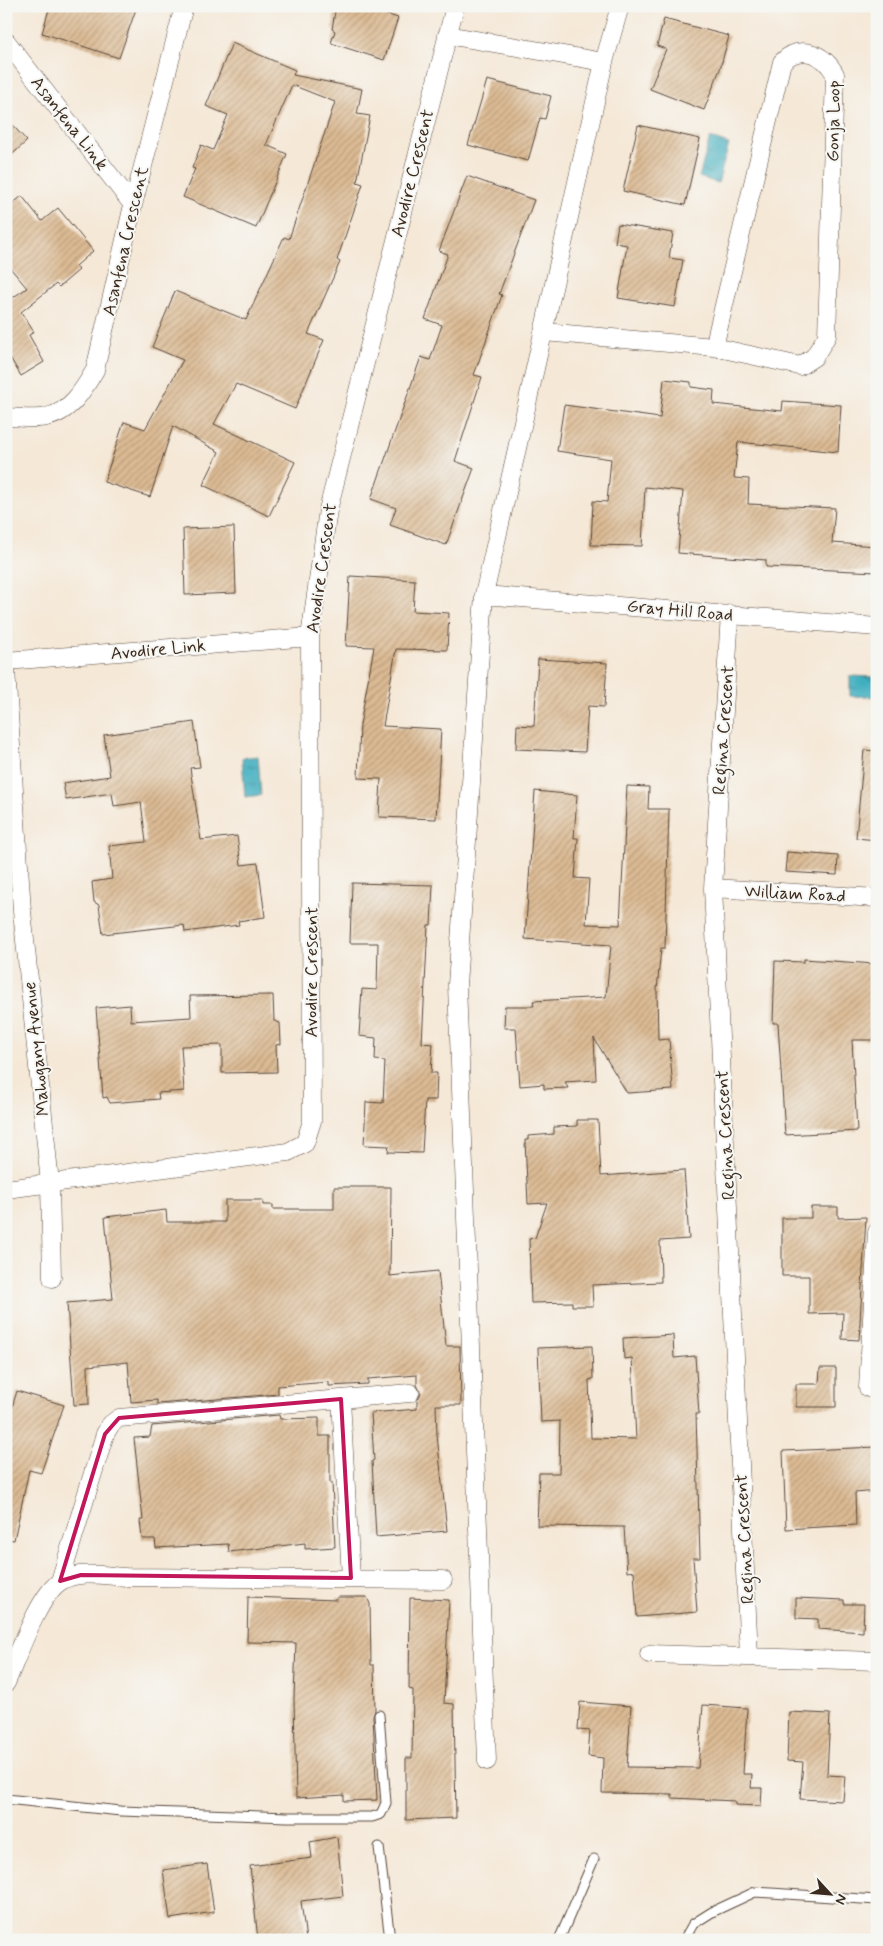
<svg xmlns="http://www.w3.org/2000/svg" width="883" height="1946" font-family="Mynerve,sans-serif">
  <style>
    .water { fill: url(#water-ripples); stroke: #3e6c6e }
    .building { fill: url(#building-hatch) }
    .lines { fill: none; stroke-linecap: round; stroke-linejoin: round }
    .lane-casing { stroke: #57463a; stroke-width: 11 }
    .street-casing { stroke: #57463a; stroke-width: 19 }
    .lane { stroke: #fff; stroke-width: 9 }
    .street { stroke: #fff; stroke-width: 18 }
    .marked { fill: none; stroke: #c2185b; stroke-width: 4; stroke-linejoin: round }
    .labels { text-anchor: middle; stroke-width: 4; stroke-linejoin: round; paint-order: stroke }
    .street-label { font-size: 18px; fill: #3b2a1e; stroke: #f6f6f2 }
  </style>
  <defs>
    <pattern id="water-ripples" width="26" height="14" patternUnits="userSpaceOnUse" patternTransform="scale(1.25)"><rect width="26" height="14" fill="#41aebf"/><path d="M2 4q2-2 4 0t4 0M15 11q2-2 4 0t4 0" fill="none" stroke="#388e9b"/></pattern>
    <pattern id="building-hatch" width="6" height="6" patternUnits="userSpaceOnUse" patternTransform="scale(1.25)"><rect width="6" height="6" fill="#dcbb94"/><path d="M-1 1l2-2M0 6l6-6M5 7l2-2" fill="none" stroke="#b49878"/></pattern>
  </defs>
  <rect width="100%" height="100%" fill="#f6f6f2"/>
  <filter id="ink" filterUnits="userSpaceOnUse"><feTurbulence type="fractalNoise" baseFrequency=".02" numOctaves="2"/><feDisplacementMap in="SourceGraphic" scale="10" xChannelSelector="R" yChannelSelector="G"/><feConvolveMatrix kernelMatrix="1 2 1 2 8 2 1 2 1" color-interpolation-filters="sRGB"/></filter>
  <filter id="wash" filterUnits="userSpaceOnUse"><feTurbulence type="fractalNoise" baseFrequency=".0096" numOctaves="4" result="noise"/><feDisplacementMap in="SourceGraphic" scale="20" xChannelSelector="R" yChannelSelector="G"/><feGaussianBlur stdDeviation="1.12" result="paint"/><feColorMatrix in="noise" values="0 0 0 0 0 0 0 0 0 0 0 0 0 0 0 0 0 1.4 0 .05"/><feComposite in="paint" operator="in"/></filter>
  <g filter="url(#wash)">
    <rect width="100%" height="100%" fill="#f5e8d7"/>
    <!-- water -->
    <path class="water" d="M710,138L729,144L718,183L699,177Z
      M850,676L877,677V697L850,696Z
      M258,756L261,795L245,797L242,758Z"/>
    <g id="blocks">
      <!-- building -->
      <path class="building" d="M50,6H137L119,58L42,33Z
        M336,6H374L373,10L398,18L384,60L331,43L335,31L332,29Z
        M664,19L729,36L720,69L704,110L650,89L666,49L657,46Z
        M232,43L295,70L293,75L362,89L357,114L370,116L357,182L363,184L337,260L340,262L308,334L324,340L295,409L236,384L214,424L295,462L269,516L203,485L219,452L173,426L150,497L104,482L124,422L145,429L183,360L152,347L175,291L246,320L284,237L289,239L335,102L292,85L266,145L287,154L256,228L183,197L195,169L192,168L201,145L213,150L228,115L206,106Z
        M487,80L551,96L545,119L540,118L528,161L468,145Z
        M6,118L27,141L6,160Z
        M638,125L700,139L685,205L623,191Z
        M467,176L534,200L499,294L502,295L474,375L482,377L455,461L474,468L446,545L390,525L396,508L371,499L421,357L430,360L442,325L425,319L448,254L439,251Z
        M22,196L42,221L58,208L93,251L76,266L79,270L59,287L56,284L21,312L34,332L29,335L44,362L21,376L6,351V288L12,298L27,288L6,263V209Z
        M618,224L673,233L669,258L683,260L675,307L618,298L627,245L615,243Z
        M664,379L691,382V387L714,390L713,404L782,411L783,401L841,405L838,452L738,442L734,478L749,479L748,504L835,508L832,543L877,546V572L766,567V560L678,553L683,491L645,487L642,546L591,545L593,501L607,502L611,459L557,451L564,405L660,418Z
        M234,527L236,593L185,595L183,529Z
        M350,576L415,580L413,611L449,613L447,650L396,649L383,726L441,729L436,819L379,817L381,779L358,778L360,725L374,647L346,646Z
        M538,659L607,663L604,707L588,706L585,752L516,749L517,725L534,726Z
        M194,722L200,767L190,768L201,840L237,836L241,865L258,863L265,917L238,921L239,925L185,932L184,925L103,934L99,905L94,902L92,882L112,879L109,846L146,842L141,802L114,806L112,793L66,800L63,783L110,776L104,735Z
        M864,750L877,751V840L856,838Z
        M627,786L649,787L648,809H669L665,948H661L657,990L658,1040L669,1039L673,1090L627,1093L594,1038L596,1080L565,1082L568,1088L544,1089V1084L520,1086L516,1028H504L505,1006H534L533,1001L606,997L611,945L525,939L535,791L577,795L574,838H578L575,878L589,879L586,924L620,925Z
        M787,852L838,856L837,875L785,872Z
        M352,883L433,885L431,925H428L422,1043L433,1044L431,1073H437L436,1100H425L422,1153L388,1152L389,1146L364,1145L366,1102L383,1103L385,1061L375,1060L376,1038L359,1036L362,989L377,990L378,943H350Z
        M804,959L875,964L874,1040H852L857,1131L785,1135L778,1023H773L775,961L804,962Z
        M273,995L274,1021L280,1023L281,1044L276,1045L277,1072L222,1073V1045L181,1046L184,1091L158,1093L159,1099L110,1103L107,1097L103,1098L96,1008L130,1005L131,1021L191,1017L190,996Z
        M577,1120H598L601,1176L684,1170L689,1239L660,1241L661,1282L592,1285L593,1306H572V1302L531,1303L529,1239L535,1238L547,1203L528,1204L525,1140H528V1136L554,1134V1127L577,1126Z
        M334,1187H391L390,1276L438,1271L446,1346H460L461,1405H436L437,1435L447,1531L376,1537L372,1461L374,1460L371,1413L417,1409V1401L421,1393L417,1385V1375L368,1379V1384L329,1386V1382L278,1386V1394L157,1404V1400L131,1402L128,1362L88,1366L89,1404L74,1405L67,1303L113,1299L105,1217L166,1210L167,1222H225V1200H263V1205H273V1209H334Z
        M811,1207H838V1218L866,1217L859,1340L842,1339L843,1313L809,1314V1276H782V1218H811Z
        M673,1335L674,1358L695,1356L699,1414H696L700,1558H693L697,1612L637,1617L634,1571L627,1572L624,1527L537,1526L539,1473H559L560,1421L541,1422L538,1348L592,1346L593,1379L589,1380L591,1438L636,1439L632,1358L624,1359L623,1338Z
        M820,1368H836V1407H796V1384H819Z
        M17,1391L64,1405L41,1473L29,1470L14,1540L6,1539V1427Z
        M279,1415L280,1419L319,1418V1436H330V1483L332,1482L335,1547L305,1549V1543L229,1552L228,1544L156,1548L155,1539H142L140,1520H143L134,1438L150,1437L152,1426Z
        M877,1447V1491L855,1493L856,1525L786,1529L783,1451Z
        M248,1597L337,1600V1597H367L370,1604L371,1665H374L375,1710L373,1716L377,1800L344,1801V1795L296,1798L294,1698L296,1643L247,1642Z
        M410,1598L449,1600L444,1703L454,1704L456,1818L406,1820V1758H412L413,1690L409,1689Z
        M796,1598L844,1600V1604H864L863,1632L818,1629V1619L796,1618Z
        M580,1702L631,1706L627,1767L698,1768L703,1705L747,1708L743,1774H752L751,1788H762L761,1806L735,1805V1801L672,1798V1794L602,1793L603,1758L588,1756L590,1731L578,1730Z
        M789,1712L830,1714L827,1775L845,1776L843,1801L800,1799L803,1762L787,1761Z
        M337,1837L343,1896L301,1901L306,1940H258L250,1866L312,1858L310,1842Z
        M207,1864L214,1912L170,1919L163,1870Z"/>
    </g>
  </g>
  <g filter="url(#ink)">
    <use href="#blocks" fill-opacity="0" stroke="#57463a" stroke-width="1"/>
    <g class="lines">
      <!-- lane casing -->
      <g class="lane-casing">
        <path id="lane" d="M6,1799L121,1811L287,1817H372L381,1814L386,1803L379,1715
          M379,1847L390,1940
          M559,1940L594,1859
          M684,1940L693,1924L712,1912L755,1892L877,1900"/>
      </g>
      <!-- street casing -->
      <g class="street-casing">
        <path id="street" d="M447,35L604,62
          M6,41L133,205
          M544,332L714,347L782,62C801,43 824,54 835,74L827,336L814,357L800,366L714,347
          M6,417C18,417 34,420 46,417C70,413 84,389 95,370L133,205L184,6
          M484,595L877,627
          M730,614L713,888L749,1656
          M6,661L310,637
          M6,670L22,911L50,1183L52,1278
          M713,888L877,898
          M6,1189L288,1152L305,1143L312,1121L310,637L328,510L455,6
          M868,1388L877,1232
          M341,1399L351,1578
          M60,1581L105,1434L111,1424L119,1418L410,1393
          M649,1654L877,1661
          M6,1683C17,1658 39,1594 61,1581C80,1570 106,1576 126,1577L443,1580
          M487,1761L457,985L484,595L604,62L620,6"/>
      </g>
      <!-- lane -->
      <use href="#lane" class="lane"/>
      <!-- street -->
      <use href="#street" class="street"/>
    </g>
  </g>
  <!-- marked area -->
  <path class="marked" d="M341,1399L351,1578L81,1575L60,1581L105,1434L119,1418Z"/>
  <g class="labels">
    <!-- street labels -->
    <g class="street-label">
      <text transform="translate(833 121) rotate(-89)" y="6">Gonja Loop</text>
      <text transform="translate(70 123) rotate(52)" y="6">Asanfena Link</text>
      <text transform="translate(412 173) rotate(-76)" y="6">Avodire Crescent</text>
      <text transform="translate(125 241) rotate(-77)" y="6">Asanfena Crescent</text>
      <text transform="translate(321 568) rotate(-82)" y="6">Avodire Crescent</text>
      <text transform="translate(680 610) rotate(5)" y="6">Gray Hill Road</text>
      <text transform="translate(158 649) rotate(-5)" y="6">Avodire Link</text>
      <text transform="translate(723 730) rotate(-86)" y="6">Regina Crescent</text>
      <text transform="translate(795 893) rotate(3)" y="6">William Road</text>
      <text transform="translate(311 972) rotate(-90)" y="6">Avodire Crescent</text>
      <text transform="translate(36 1049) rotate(-96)" y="6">Mahogany Avenue</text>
      <text transform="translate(725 1135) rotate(-93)" y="6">Regina Crescent</text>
      <text transform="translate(744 1539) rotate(-93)" y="6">Regina Crescent</text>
    </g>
  </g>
  <!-- margin -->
  <rect width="883" height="1946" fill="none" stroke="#f6f6f2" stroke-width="25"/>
  <!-- north arrow -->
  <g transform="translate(830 1894) rotate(116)" stroke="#f6f6f2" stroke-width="4" paint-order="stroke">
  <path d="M0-4L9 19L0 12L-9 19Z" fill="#3b2a1e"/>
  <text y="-8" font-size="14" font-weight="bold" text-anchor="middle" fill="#3b2a1e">N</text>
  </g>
</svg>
